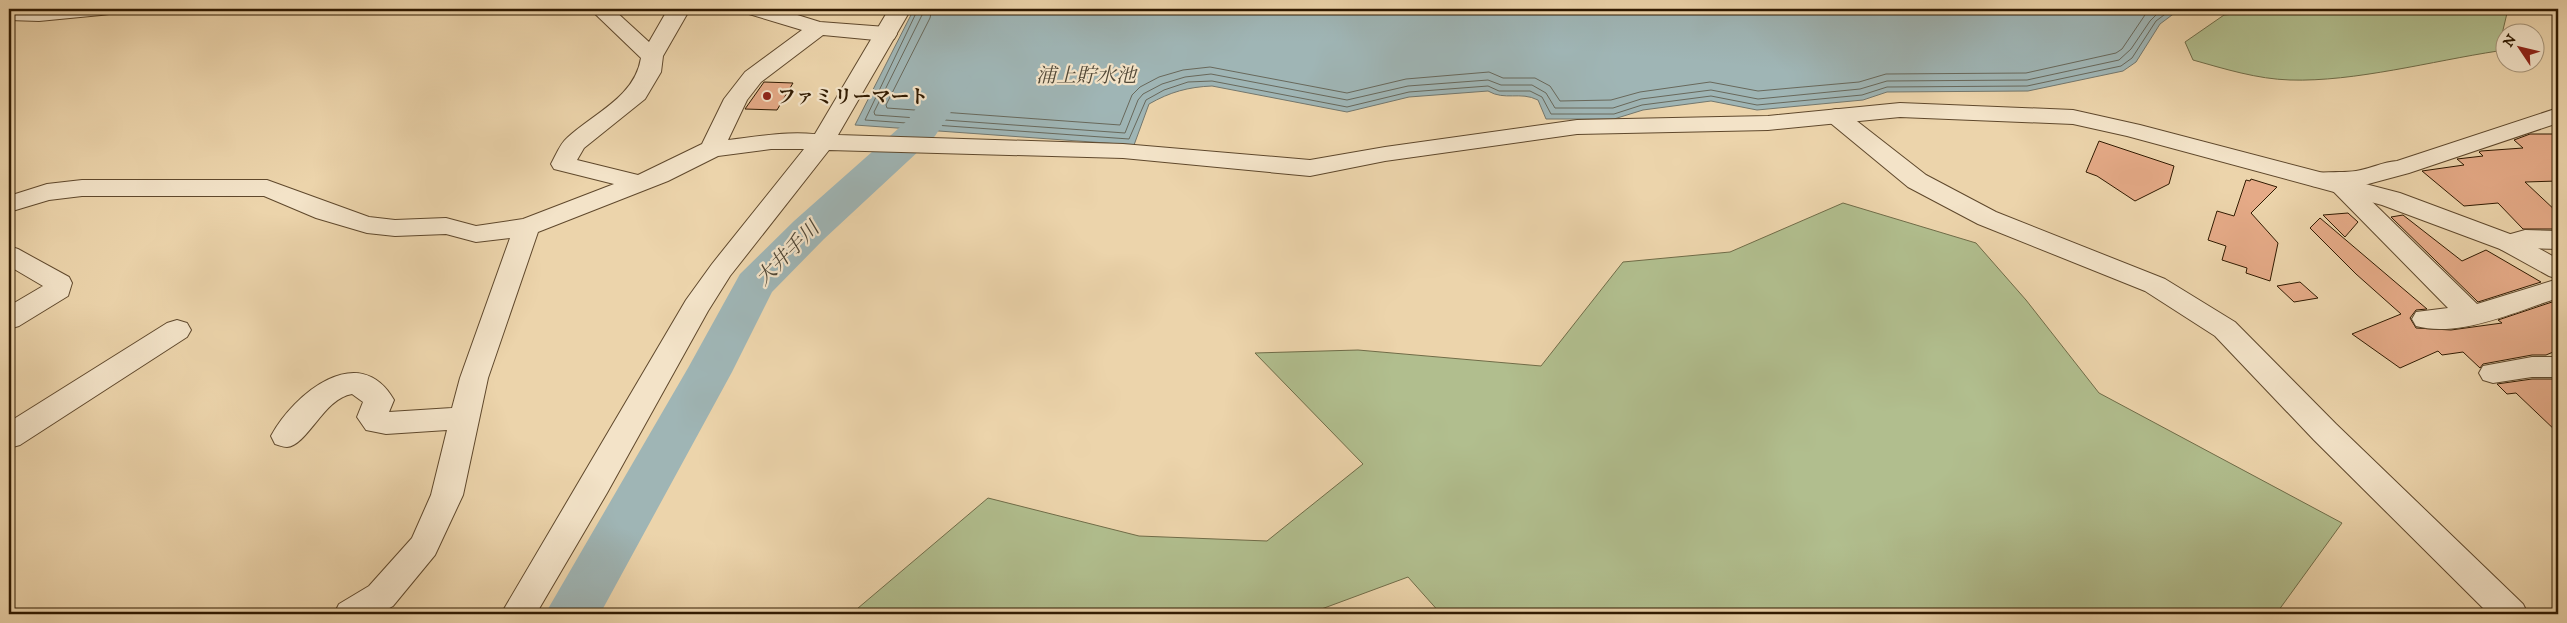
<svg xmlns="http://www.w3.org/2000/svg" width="2567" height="623" font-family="'IM FELL DW Pica','Noto Serif JP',serif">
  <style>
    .green { fill: #b1be8e; stroke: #706c48 }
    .water { fill: #9fb5b5; stroke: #73776d }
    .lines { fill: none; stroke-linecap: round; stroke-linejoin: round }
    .shore { stroke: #68685b; stroke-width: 1 }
    .river { fill: #9fb5b5; fill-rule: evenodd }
    .building { fill: #e5aa87; stroke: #301a01 }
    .minor-casing { stroke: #5f482c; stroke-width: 2 }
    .tertiary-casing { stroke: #5f482c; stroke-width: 2 }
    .minor { fill: #f3e3c8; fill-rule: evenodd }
    .tertiary { fill: #f3e3c8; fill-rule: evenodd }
    .poi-dot { fill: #8f2418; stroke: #f3e3c8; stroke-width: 2 }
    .labels { text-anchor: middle; stroke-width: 4.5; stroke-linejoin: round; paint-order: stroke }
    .poi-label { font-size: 19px; font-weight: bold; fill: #301a01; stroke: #f3e3c8; text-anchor: start }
    .water-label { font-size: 20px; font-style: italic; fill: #514837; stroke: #f3e3c8 }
  </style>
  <rect width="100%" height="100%" fill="#ecd4ab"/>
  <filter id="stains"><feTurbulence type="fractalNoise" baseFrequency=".004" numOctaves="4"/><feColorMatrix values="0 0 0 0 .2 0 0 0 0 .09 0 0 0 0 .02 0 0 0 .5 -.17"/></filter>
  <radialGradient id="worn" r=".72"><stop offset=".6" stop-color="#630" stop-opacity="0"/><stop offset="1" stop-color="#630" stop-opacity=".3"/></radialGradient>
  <!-- green -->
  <path class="green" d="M2288,9H2508L2498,51C2432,61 2355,82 2290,80C2257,79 2225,69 2193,60L2185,42L2224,15Z
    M1843,203L1976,243L2026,300L2099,393L2342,523L2276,614H1441L1408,577L1308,614H851L988,498L1139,536L1267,541L1363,464L1255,353L1358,350L1541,366L1623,262L1730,252Z"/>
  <!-- water -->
  <path class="water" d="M914,9H2180L2160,24L2136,62L2123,71L2028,91L1887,92L1863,100L1757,110L1711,101L1643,110L1614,119H1546L1538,100C1520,91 1505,101 1488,91L1409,97L1347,112L1212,86C1188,87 1170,92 1149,104L1134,145L855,125Z"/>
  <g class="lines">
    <!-- shore -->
    <path class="shore" d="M918,9L865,120L1129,139L1146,100L1164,90L1188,82L1212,81L1347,107L1409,92L1488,86L1499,91H1530L1542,97L1551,114H1614L1642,105L1711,96L1757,105L1862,95L1887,87L2027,86L2121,66L2132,58L2156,21L2172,9
      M925,9L874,112L875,115L1125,133L1138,100L1143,94L1162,84L1185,77L1211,74L1347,100L1408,86L1488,80L1501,85H1532L1546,93L1555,108H1613L1641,99L1711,90L1758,99L1860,89L1887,81L2027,80L2119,60L2131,49L2150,21L2162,9
      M932,9L930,18L886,105L887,108L1120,125L1132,95L1140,87L1159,77L1183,70L1210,67L1347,93L1406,79L1489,72L1503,78H1535L1550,86L1560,101L1611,100L1640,92L1710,82L1758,91L1859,82L1886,74L2026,73L2116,53L2122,49L2149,9"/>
    <!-- river -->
    <path class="river" d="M954,69L967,72L972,80L935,136L824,239L772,292L732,372L600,614H545L688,368L740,274L794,221L908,120L941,72Z"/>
  </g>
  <!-- building -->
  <path class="building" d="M764,82L793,83L777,110L745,109Z
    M2530,134H2558V181L2525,182L2558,213V229H2523L2498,203L2464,206L2422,171L2464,165L2457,159L2483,156L2479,152L2481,151L2523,148L2514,140Z
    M2099,141L2174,166L2169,184L2135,201L2097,176L2086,172Z
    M2251,179L2277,187L2251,213L2278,243L2270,281L2246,273L2247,268L2222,260L2226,246L2208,240L2217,211L2234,216L2246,180L2250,181Z
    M2348,213L2358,222L2345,237L2323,215Z
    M2403,215L2462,261L2486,250L2541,282L2478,302L2391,217Z
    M2320,218L2427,309L2416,310L2410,318L2416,328L2451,330L2502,323L2498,320L2555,301L2558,303V350L2546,355H2532L2483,364L2480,368L2463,352L2442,355L2438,351L2400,368L2352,334L2401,314L2356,274L2310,228Z
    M2300,282L2318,298L2294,302L2277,286Z
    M2532,379H2554L2558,382V433L2516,393L2507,394L2497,384Z"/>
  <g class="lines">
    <!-- minor casing -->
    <g class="minor-casing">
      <path id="minor" d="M590,9H613L649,42L668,9H690L663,56L661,72L645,99L584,148L577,160L638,175L702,144L724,99L745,72L802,30L749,14L746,9H778L820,22L886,27L894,29L897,34L894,39L886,41L823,35L761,82L747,100L728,140C761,136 799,129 831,137L834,142L831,147L822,149H771L718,156L668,181L538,232L488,378L463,495L435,555L393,606L379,614H334L339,604L369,586L412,538L431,495L447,430L386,434L366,430L357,417L363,402L352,394C324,398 307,446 287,447C283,447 279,445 275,444L271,436C293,395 359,339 394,400L389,412L452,408L460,378L510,238L476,242L446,234L395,236L367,233L316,218L264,196H82L49,200L9,212V196L47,184L82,180H267L369,217L395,220L446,218L476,226L523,219L614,184L554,169L551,164C556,155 560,144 567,138C594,113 635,97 641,58Z
        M2558,108V123L2409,173L2357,187L2477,304L2558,279V298C2517,311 2459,338 2416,326L2412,319L2416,312L2448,308L2330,188L2312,186L2309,180L2312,174C2327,171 2341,173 2356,171C2370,169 2382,162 2397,161Z
        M1836,109L1844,111L1926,175L1996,212L2165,279L2235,322L2336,424L2523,604L2528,614H2489L2314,440L2215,336L2145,291L1978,224L1908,187L1828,121L1824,116L1828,111Z
        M2525,230L2558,231V249L2525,248L2509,252L2500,249L2496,243L2500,237Z
        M9,246L18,249L69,277L72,283L68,296L19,326L9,329V306L43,286L9,266Z
        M177,320L187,323L191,330L187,337L20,445L9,448V422L167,323Z
        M2532,357H2558V377H2532L2493,383L2483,380L2479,373L2483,366Z"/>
    </g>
    <!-- tertiary casing -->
    <g class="tertiary-casing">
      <path id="tertiary" d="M9,9H112L109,14L101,15L39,21L9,20Z
        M889,9H911L838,135L1123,144L1310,160L1385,147L1577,120L1768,116L1900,103L2073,110L2140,125L2400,193L2518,237L2558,259V279L2549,276L2500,249L2382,205L2127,136L2073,124L1900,117L1768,130L1577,134L1385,161L1310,176L1123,158L829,150L730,276L708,311L607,493L536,614H501L686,300L712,264L812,139Z"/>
    </g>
    <!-- minor -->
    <use href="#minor" class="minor"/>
    <!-- tertiary -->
    <use href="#tertiary" class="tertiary"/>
  </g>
  <!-- markers -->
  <circle class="poi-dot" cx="767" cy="96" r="5"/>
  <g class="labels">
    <!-- poi labels -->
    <g class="poi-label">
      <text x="777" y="103">ファミリーマート</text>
    </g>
    <!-- water labels -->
    <g class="water-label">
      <text x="1086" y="82">浦上貯水池</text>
      <text transform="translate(787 253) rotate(-45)" y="7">大井手川</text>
    </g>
  </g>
  <!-- margin -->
  <rect width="2567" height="623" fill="none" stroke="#ecd4ab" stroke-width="30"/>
  <rect x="10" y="10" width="2547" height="603" fill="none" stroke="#301a01" stroke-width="2.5"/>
  <rect x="15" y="15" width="2537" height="593" fill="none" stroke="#301a01"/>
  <!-- north arrow -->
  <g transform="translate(2520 48) rotate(305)"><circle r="24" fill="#f3e3c8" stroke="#a59378"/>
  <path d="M0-4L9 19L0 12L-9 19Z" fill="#8f2418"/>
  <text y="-8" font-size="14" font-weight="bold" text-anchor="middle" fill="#301a01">N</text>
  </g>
  <rect width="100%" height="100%" filter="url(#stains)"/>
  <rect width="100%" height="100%" fill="url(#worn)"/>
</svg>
